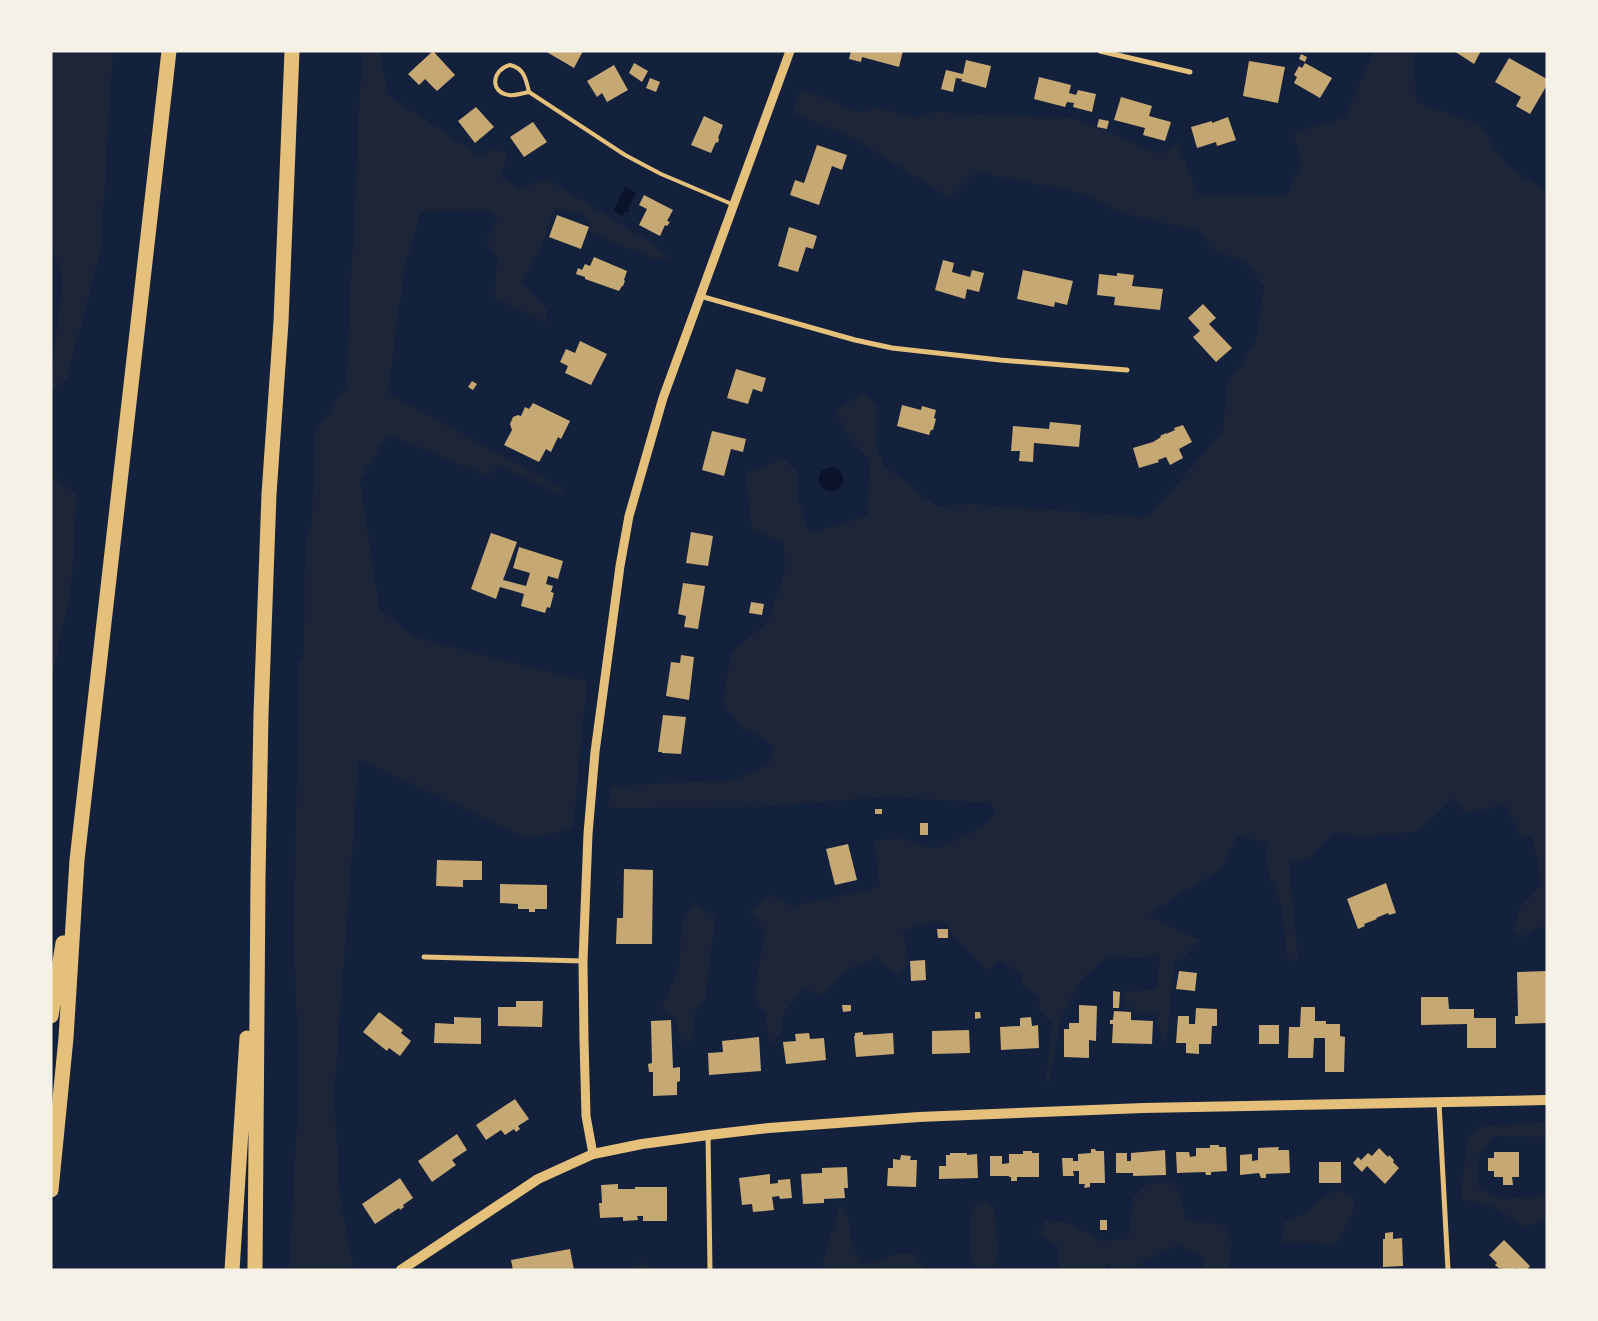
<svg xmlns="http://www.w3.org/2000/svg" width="1598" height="1321" font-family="Barlow,sans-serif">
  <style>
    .green { fill: #1d2539 }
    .water { fill: #0b132b }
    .building { fill: #c6a872 }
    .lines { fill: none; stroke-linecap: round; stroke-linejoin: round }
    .service { stroke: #e5c07b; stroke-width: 4 }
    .minor { stroke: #e5c07b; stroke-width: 5 }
    .tertiary { stroke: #e5c07b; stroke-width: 9 }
    .secondary { stroke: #e5c07b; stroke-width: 10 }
    .motorway { stroke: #e5c07b; stroke-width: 15 }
  </style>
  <rect width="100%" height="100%" fill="#14213d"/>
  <!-- green -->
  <path class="green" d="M51,51H113L101,248L67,379L51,391V378L63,279L51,245Z
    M362,51H380L388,95L479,155L493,149L508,153L501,176L518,189L547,179L649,241L670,258L657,260L590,233V223L584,214L554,209L542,246L521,282L547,309V323L495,298L497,257L486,241L498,217L488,211L421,212L404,270L388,393L564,489L560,495L498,466L488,476L388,435L360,480L379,608L414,637L587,681L573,829L527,839L359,759L334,1096L340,1195L353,1266L348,1270H289L299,1086L294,936L299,661L304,655L305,541L312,527L314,435L346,387Z
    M1374,51H1414L1416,102L1479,124L1507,166L1547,191V929L1538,927L1520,938L1514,930L1520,907L1542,884L1532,837H1521L1505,805L1465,813L1453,798L1419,831L1360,838L1333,832L1311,857L1289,864L1298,958L1288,961L1281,904L1267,870L1265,842L1237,836L1221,869L1177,896L1149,916L1200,940L1184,957L1174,963L1167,1043L1161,1037L1156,1014L1135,1013L1133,1007L1124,1006L1123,992L1157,989L1160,955L1142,958L1105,959L1081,980L1061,1017L1049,1081H1046L1052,1023L1038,1010L1041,997L1020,984L1022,975L999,960L988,971L951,933L948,925L934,921L903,931L909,963L899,977L876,958L845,971L823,995L804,989L783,1014V1030L769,1045L766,1013L759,1005L754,994L765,931L750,911L770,895L792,906L880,887L874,841L899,838L937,849L984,826L995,813L991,803L886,797L761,807L608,808L611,786L733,780L768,765L774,748L765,739L743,729L723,703L731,653L768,621L785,572L784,542L753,531L745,474L784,458L798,473V498L809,533L867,516L870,461L848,436L835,411L864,393L877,406L876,446L884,465L936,506L970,504L1148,517L1223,431L1227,385L1256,341L1264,286L1247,264L1211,248L1200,232L1118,212L1082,193L976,172L950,198L854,139L792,112L802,89L862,113L876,107L916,117L935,112L1074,118L1161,154L1178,143L1198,195L1286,196L1301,163L1293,133L1345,117Z
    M51,475L77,494L71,591L51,680Z
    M695,903L715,917L706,996L695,1011L693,1039L683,1042L674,1018L661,1010L680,965L681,924Z
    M1547,1121V1137L1494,1136L1479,1155V1188L1504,1199L1541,1196L1547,1192V1219L1525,1227L1493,1207L1461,1199L1467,1138L1479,1127Z
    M1173,1182L1182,1199L1186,1220L1224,1225L1232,1238L1228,1270H1204V1258L1178,1245L1142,1262L1132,1270H1116L1107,1263L1104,1270H1059L1058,1246L1038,1233L1046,1220L1070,1223L1101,1241L1128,1239L1133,1198L1147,1184Z
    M1338,1190L1353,1198V1214L1335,1245L1281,1242L1284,1222L1307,1213L1324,1196Z
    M984,1200L995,1210L998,1250L995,1265L985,1269L970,1262L971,1216L975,1203Z
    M839,1207L847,1210L852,1245L862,1264L899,1254H915L923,1265L922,1270H826L823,1262Z
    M642,1262L658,1270H628Z"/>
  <!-- water -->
  <path class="water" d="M625,187L636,193L628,209L630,210L628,213L625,212L622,216L613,211Z
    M819 479a12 12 0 1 1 24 0a12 12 0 1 1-24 0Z"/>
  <!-- building -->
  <path class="building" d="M433,51L455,75L437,91L425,79L419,85L408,74Z
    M545,51H583L574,68Z
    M851,51H903L899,67L862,57L861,62L849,59Z
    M1454,51H1481L1474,64Z
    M1301,54L1307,57L1305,62L1299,59Z
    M1509,58L1547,79V85L1530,114L1516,106L1521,97L1495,82Z
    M966,60L991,66L986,88L961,81L962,79L956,78L953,92L941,89L946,70L963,74Z
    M1249,61L1285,67L1278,103L1243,96Z
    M634,63L648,71L642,82L629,73Z
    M1305,63L1332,78L1320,98L1294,83L1297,77L1294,75L1299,66L1302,68Z
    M614,65L628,90L607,102L602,93L597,97L587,81Z
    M1039,77L1071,85L1069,93L1076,95L1078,90L1096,94L1092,112L1073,107L1074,103L1067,102L1065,107L1034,99Z
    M650,78L660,82L656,92L646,88Z
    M1121,97L1152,106L1149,116L1171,122L1165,141L1143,135L1145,128L1114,120Z
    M476,107L494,127L475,143L458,121Z
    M704,116L723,125L718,138L719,139L718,143L716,142L711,153L691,145Z
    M1228,117L1236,140L1217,146L1216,142L1197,148L1191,127L1212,121V123Z
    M1099,119L1109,121L1107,129L1097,127Z
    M533,122L547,142L524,157L510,137Z
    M817,145L847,155L842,170L832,166L819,205L790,195L795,180L804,183Z
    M644,195L673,210L667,221L670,222L667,226L665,225L660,236L639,225L647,209L639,205Z
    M557,215L589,227L581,249L549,237Z
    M789,227L817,236L813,249L806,247L798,272L778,266Z
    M594,257L627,271L624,280L625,281L623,286H622L619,291L585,279V277L576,274L578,268L582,270L585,264L590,266Z
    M943,260L954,263L952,272L970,277L972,270L984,273L979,292L967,289L965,299L935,290Z
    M1023,270L1073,281L1067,305L1055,302L1054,307L1017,299Z
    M1117,273L1134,275L1132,286L1163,289L1160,310L1114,305L1115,297L1097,295L1099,274L1117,276Z
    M1203,304L1216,318L1209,324L1232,348L1216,362L1193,337L1200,331L1188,318Z
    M580,341L607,354L591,385L565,373L568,366L560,362L566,349L575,353Z
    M736,369L766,378L762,392L753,389L748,404L727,398Z
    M472,381L477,384L473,390L468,387Z
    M533,403L570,421L561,439L558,437L551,452L546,449L539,462L504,445L512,430L510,424L513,417L518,415L521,416L525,407L529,409Z
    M902,405L921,410L922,406L936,410L934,418L936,419L933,430H931L929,435L897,426Z
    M1050,422L1081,425L1079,447L1034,443L1033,462L1019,461L1020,451H1011L1013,426L1049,429Z
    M1183,425L1192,442L1179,449L1183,458L1170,465L1166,457L1158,460L1159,462L1139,468L1133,448L1153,442L1161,437L1160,436L1166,433V434L1175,430L1174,428Z
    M712,431L746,439L743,452L731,449L724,476L702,470Z
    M691,532L713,536L708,566L686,563Z
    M491,533L517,542L503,580L526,586L530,573L513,568L519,547L563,561L558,579L548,576L546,584L553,586L551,592L554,593L550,608L547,607L545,613L521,606L524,594L500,587L496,599L471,589Z
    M683,583L705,586L698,629L684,627L686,616L678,614Z
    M751,602L764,604L762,615L749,613Z
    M681,655L694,657L689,700L666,696L671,662L680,663Z
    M663,715L686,717L681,754L662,753V752H658Z
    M875,809H882V814H875Z
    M920,823H928V835H920Z
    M848,844L857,880L835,885L826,849Z
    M437,860L482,861V880H463V887L436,886Z
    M624,869L653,870L652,944H616L617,918H623Z
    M1386,883L1396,913L1389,915L1388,913L1376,918L1377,919L1364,924L1365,926L1358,929L1347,899Z
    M500,884L547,885V909H535V912H529V909H518V904L500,903Z
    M937,929H948V938H938Z
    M925,960L926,980L911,981L910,961Z
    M1179,971L1197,973L1195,991L1176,989Z
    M1547,971V1023L1515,1024V1016H1518L1517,972Z
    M1113,991L1120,992L1119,1008H1113Z
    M1421,997H1448L1449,1009H1474V1018H1496V1048H1467V1024L1421,1025Z
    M516,1001H543L542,1027L498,1026V1007H516Z
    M842,1005H851V1011L843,1012Z
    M1079,1005L1097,1006L1096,1041L1089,1040V1058L1064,1057V1029H1069V1023H1079Z
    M1301,1007H1315V1021H1326V1024H1340V1036L1345,1037L1344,1072H1325V1038H1314L1313,1058H1288L1289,1027H1300Z
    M1196,1008L1217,1009V1026H1212L1211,1044H1199V1054L1186,1053V1043H1176L1178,1016H1189V1024H1195Z
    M1114,1011L1131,1012V1020L1153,1021L1152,1044L1112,1043L1113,1024H1110V1020H1113Z
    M379,1012L403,1030L401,1033L411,1041L400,1056L389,1048L387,1051L363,1032Z
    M975,1012H980L981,1018L975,1019Z
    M454,1017L481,1018V1044L434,1043L435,1023L454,1024Z
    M1031,1017L1032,1026L1038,1025L1039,1048L1001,1050L1000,1027L1020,1026V1018Z
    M671,1020L673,1068L680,1067V1081L677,1082V1095L653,1096V1072H649L648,1064L652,1063L651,1021Z
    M1259,1025H1279V1044H1259Z
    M969,1030L970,1053L932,1054V1031Z
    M863,1032V1035L893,1033L894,1054L856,1057L854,1036H855V1033Z
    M809,1033L810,1039L824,1038L826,1060L786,1064L783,1042L796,1041L795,1034Z
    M759,1037L761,1071L709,1075L708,1053L723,1052L722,1041Z
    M515,1099L529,1119L518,1126L520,1129L516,1132L514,1129L505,1135L501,1130L486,1140L476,1125Z
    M457,1134L467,1150L452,1160L456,1165L432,1182L418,1161Z
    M1210,1145H1219V1147H1226L1227,1171L1211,1172V1175H1206L1205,1172L1177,1173L1176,1152H1189L1190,1157L1196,1156V1148H1210Z
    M1279,1147L1278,1150H1289L1290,1173L1266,1174V1178H1261L1259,1173L1240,1175V1155L1252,1154V1161L1258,1160V1148Z
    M1379,1148L1388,1157L1389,1155L1394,1160L1393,1162L1399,1168L1385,1184L1367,1166L1362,1172L1353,1163L1358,1157L1361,1160L1368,1153L1372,1156Z
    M1091,1149H1095L1096,1151H1104L1105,1183H1090V1187L1084,1188L1085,1184H1079V1171H1073L1074,1176H1063L1062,1158H1073V1161H1078V1154L1091,1153Z
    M1165,1150L1166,1175L1133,1176V1173H1116V1153H1127V1161H1131V1153Z
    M1023,1151H1032V1153H1039V1177H1017V1181H1011V1177H1009V1176H990V1156H1002V1164L1009,1163V1154H1023Z
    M1494,1152H1519V1177H1512L1513,1185H1503V1177H1494V1171H1488V1158H1494Z
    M950,1153H967V1155L977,1154L978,1178L939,1179V1166H946V1155H950Z
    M901,1155L911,1156L910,1160H917L916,1187L887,1186L888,1168H893V1159L900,1160Z
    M1319,1162H1341V1183H1319Z
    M847,1167L848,1188H844L845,1198L824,1199V1203L803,1204L801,1174L822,1173V1168Z
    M770,1174V1184L778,1183V1180L790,1179L792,1198L780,1199L779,1196L772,1197L774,1210L753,1212L752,1204L742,1205L739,1178Z
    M400,1178L413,1198L403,1205L404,1207L400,1210L399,1208L375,1224L362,1204Z
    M618,1184V1189H635V1187H667V1221H643V1216H637L638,1220L623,1221V1217L600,1218L599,1203H602L601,1185Z
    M1100,1220H1107V1230H1100Z
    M1393,1232V1239L1402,1238L1403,1266L1383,1267V1239H1385V1233Z
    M1504,1240L1530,1266L1527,1270H1518L1516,1268L1514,1270H1504L1502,1268L1500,1269L1495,1265L1497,1263L1489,1255Z
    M570,1249L574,1270H513L511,1260Z"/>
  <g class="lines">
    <!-- service -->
    <path class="service" d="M510,65C524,68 526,79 529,92C523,93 516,96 509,95C490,93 491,70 510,65Z
      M529,92L625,155L661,174L734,205"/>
    <!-- minor -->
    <path class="minor" d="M1100,51L1190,72
      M700,296L855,340L892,348L1000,360L1127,370
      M424,957L583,961
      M1439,1103L1448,1270
      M708,1135L710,1270"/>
    <!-- tertiary -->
    <path class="tertiary" d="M593,1154L586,1116L584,1040L583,961L588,834L595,752L620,566L629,516L663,398L790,51"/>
    <!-- secondary -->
    <path class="secondary" d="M401,1270L538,1179L593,1154L642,1144L708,1135L769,1128L919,1117L1143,1108L1547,1100"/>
    <!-- motorway -->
    <path class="motorway" d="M51,1016L63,943
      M51,1190L66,1038L77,860L169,51
      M232,1270L247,1038
      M255,1270L258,879L261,714L269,494L281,322L292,51"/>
  </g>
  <!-- border -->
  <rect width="1598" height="1321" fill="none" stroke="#f6f1e7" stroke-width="105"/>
</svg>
